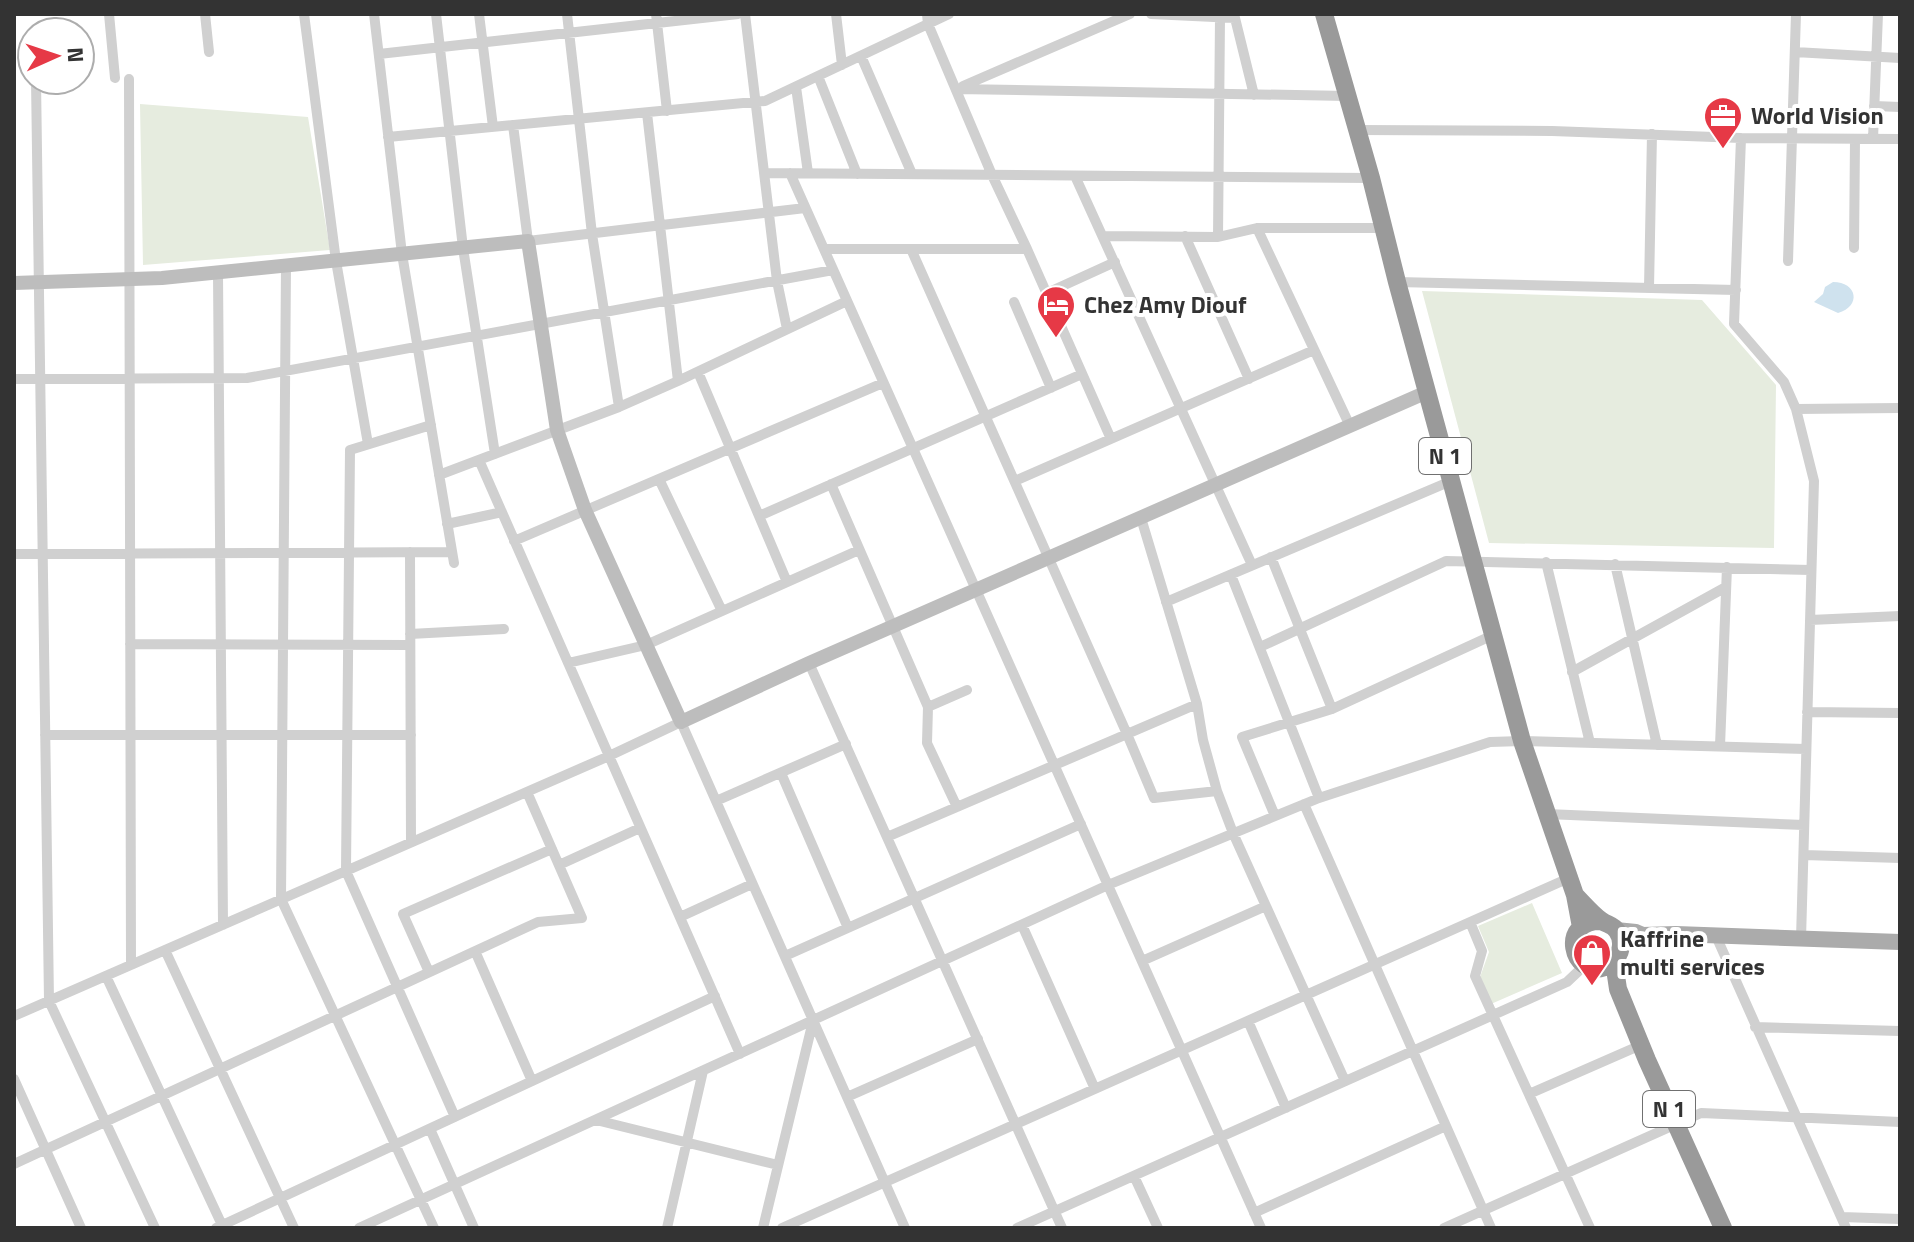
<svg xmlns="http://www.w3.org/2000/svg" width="1914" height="1242" font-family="'Titillium Web',sans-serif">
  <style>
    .green { fill: #e6ecdf }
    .water { fill: #cfe2ee }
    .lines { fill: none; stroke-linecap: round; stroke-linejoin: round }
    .street { stroke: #d0d0d0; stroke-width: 10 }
    .secondary { stroke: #bdbdbd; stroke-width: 14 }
    .primary { stroke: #ababab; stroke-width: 16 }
    .highway { stroke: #9a9a9a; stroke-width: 18 }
    .labels { text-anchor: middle; stroke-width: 8; stroke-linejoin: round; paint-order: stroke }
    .shield { fill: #fff; stroke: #707070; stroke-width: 2 }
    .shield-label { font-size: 22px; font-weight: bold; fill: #333 }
    .poi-label { font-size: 24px; font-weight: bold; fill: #333; stroke: #fff; text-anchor: start }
  </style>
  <rect width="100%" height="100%" fill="#fff"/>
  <!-- green -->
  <path class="green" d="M140,104L308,117L330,250L143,265Z
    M1422,291L1702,300L1776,385L1774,548L1489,543Z
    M1532,903L1562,973L1491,1004L1480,977L1489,952L1478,926Z"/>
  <!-- water -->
  <path class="water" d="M1833,282C1857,282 1862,306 1838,313L1814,302L1823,294L1825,287Z"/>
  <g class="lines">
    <!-- street -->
    <path class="street" d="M109,14L115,78
      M205,14L209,52
      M304,14L336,261L368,444
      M374,14L402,254L454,563
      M436,14L463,248L495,454
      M479,14L493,127
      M567,14L592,234L619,407
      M656,14L667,111
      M745,14L777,281L787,329
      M836,14L842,65
      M927,14L928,24L992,175L1027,249L1111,439
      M1151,14L1235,18
      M1234,14L1254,95
      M1795,52L1900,58
      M379,54L738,14
      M861,56L912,174
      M818,76L857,174
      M129,79L131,965
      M36,80L49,1001L155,1228
      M963,86L1130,14
      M796,87L808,173
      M957,89L1347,96
      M1874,106L1900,107
      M647,113L678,381
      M513,125L528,241L805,208
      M1357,130L1552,131L1741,138L1900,139
      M388,137L765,101L949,14
      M1741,138L1734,324L1784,382L1796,409L1814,481L1801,939
      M1873,139L1878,14
      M764,173L1371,178
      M790,173L1261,1228
      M1075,176L1252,565
      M1257,228L1350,426
      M1103,236L1218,237L1257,228H1383
      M1185,236L1249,379
      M1218,237L1220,17
      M1854,248L1855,139
      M824,249H1027
      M911,249L1127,734L1154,798L1217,791
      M1788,261L1796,14
      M286,266L281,899L434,1228
      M218,273L223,925
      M1397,282L1736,290
      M1649,288L1652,134
      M1047,293L1115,262
      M1014,302L1051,388
      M698,372L787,582
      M14,379L247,378L833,270
      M1796,409L1900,408
      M431,425L350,450L346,871L455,1117
      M479,460L740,1054
      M439,475L619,407L678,381L847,301
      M659,479L722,611
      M1015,481L1314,350
      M831,484L928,707L927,743L957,807
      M759,516L1082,374
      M1141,518L1197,704L1203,740L1217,791L1233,833L1345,1081
      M447,524L502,512
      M514,541L883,383
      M410,552L411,842
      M14,554L452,552
      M1271,557L1332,709
      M1546,562L1590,743
      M1615,564L1657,745
      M1231,575L1319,798
      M1166,602L1451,481
      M1810,620L1900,616
      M410,634L504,629
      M130,644L410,645
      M1260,647L1446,561L1811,570
      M568,663L646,645L859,550
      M809,663L1062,1228
      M1572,672L1726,587
      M928,707L967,690
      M1807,712L1900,713
      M45,735H411
      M1720,746L1727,567
      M781,773L848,928
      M716,801L846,744
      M1304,804L1491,1228
      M1547,814L1804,825
      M1275,816L1242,737L1332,709L1493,635
      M887,837L1197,704
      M1804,855L1900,858
      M559,865L640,828
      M680,917L752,884
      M1470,922L1482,951L1475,976L1590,1228
      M1022,925L1095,1089
      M1716,936L1846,1228
      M165,950L294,1228
      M475,951L532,1081
      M785,956L1081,824
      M1142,961L1266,906
      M429,972L403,914L552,849
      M106,976L222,1225
      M14,1016L609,756L681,722L905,1228
      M1248,1021L1286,1108
      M1755,1027L1900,1031
      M14,1079L81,1228
      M1529,1094L1641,1045
      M847,1097L978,1039
      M596,1120L778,1165
      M430,1129L474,1228
      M14,1164L538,922L582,918L527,792
      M1134,1176L1158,1228
      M1254,1213L1446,1126
      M1842,1217L1900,1219
      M216,1228L715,996
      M359,1228L1108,885L1319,798L1490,742L1522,741L1806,749
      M667,1228L703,1071
      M763,1228L813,1021
      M782,1228L1569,878
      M1017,1228L1567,982L1585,965
      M1444,1228L1701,1113L1900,1122"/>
    <!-- secondary -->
    <path class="secondary" d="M14,283L162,278L528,241L557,430L585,510L681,722L809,663L1427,392"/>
    <!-- primary -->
    <path class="primary" d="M1616,930L1636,932L1643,935L1676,934L1900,942"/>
    <!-- highway -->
    <path class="highway" d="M1324,14L1371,178L1397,282L1522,741L1575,895L1581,927
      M1575,895C1583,903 1593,915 1602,921C1608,925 1613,925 1617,931C1626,944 1619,962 1605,967C1571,979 1558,919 1602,921
      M1614,962L1618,989L1647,1060L1723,1228"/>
  </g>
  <!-- icons -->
  <defs>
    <g id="office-pin" transform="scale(2)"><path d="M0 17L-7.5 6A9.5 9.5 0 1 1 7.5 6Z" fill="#e63946" stroke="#fff"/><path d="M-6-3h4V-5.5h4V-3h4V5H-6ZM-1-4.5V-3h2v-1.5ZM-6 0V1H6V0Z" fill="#fff"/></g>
    <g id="hotel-pin" transform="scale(2)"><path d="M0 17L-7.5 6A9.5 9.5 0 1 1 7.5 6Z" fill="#e63946" stroke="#fff"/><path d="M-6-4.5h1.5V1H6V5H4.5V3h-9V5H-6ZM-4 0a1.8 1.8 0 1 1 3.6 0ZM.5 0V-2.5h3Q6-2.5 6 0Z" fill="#fff"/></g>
    <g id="shop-pin" transform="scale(2)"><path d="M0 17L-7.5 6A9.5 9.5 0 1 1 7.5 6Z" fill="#e63946" stroke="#fff"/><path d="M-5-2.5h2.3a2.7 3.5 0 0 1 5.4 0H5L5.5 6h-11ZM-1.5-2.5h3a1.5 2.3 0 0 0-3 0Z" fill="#fff"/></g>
  </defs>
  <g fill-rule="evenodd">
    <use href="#office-pin" x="1723" y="116"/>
    <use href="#hotel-pin" x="1056" y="305"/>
    <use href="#shop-pin" x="1592" y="953"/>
  </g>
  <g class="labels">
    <!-- shield labels -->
    <g class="shield">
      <rect x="1419" y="438" width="52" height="36" rx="6"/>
      <rect x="1643" y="1091" width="52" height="36" rx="6"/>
    </g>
    <g class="shield-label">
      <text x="1445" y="464">N 1</text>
      <text x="1669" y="1117">N 1</text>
    </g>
    <!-- poi labels -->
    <g class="poi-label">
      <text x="1751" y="124">World Vision</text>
      <text x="1084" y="313">Chez Amy Diouf</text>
      <text x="1620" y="947">Kaffrine<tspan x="1620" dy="28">multi services</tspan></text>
    </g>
  </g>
  <!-- border -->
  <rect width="1914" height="1242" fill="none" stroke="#333333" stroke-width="32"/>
  <!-- north arrow -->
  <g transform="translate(56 56) rotate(87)"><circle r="38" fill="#ffffff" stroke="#adadad" stroke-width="2"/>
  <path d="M0-6L14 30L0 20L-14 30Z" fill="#e63946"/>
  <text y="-12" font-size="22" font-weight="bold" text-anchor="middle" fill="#333333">N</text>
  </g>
</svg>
